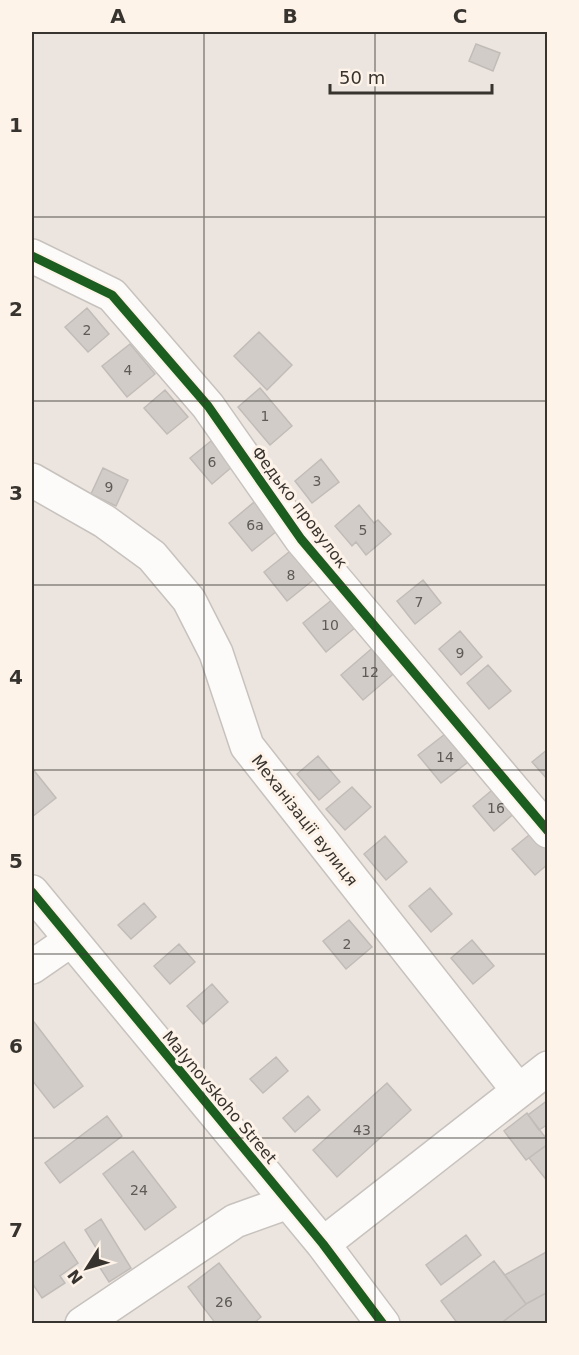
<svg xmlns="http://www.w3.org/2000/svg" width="579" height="1355" font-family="'DejaVu Sans',sans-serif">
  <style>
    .building { fill: #d1ccc7; stroke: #c2bcb8; stroke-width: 1.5 }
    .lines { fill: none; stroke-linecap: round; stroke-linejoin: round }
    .minor-casing { stroke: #c7c2bd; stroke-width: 36 }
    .minor { stroke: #fcfbfa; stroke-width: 33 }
    .cycleway-casing { stroke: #fef3e8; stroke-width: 13 }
    .cycleway { stroke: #1b5e20; stroke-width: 9 }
    .grid { fill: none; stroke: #37332f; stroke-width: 1.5; stroke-opacity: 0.55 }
    .labels { text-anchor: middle; stroke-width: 6; stroke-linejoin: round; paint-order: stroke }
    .number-label { font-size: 14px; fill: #5e5a56 }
    .street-label { font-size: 16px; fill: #37332f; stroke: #fef3e8 }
    .neatline { fill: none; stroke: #37332f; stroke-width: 2 }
    .grid-label { font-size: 20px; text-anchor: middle; font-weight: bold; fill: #37332f }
  </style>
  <rect width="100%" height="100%" fill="#ece5df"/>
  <!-- building -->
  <path class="building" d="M476,44L500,53L493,71L469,61Z
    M87,308L109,334L88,352L65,327Z
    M259,332L292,365L267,390L234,356Z
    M130,344L155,374L127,397L102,366Z
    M260,388L292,426L270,445L238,407Z
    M165,390L188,417L167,434L144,408Z
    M211,441L233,466L212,484L190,458Z
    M321,459L339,482L312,503L295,481Z
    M103,468L128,480L116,506L91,494Z
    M259,498L282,527L252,551L229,523Z
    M359,505L374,523L378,520L391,534L366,555L356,542L352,546L335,526Z
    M294,548L317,577L287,601L264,572Z
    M423,580L441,603L415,624L397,601Z
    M333,599L356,627L326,652L303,623Z
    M460,631L482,657L461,675L439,649Z
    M377,644L398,670L363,700L341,675Z
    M488,665L511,691L489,709L467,683Z
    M449,731L472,759L441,783L418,755Z
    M548,749V780L532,762Z
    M318,756L340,782L319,800L297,774Z
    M32,768L56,798L32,817Z
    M497,786L518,810L494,831L473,806Z
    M352,787L371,807L345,830L326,809Z
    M534,831L548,848V864L535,875L512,849Z
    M385,836L407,862L386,880L364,854Z
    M430,888L452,914L431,932L409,906Z
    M144,903L156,917L131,939L118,925Z
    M349,920L372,947L346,969L323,941Z
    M472,940L494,966L473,984L451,958Z
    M179,944L195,962L170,984L154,966Z
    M212,984L228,1002L203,1024L187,1006Z
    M34,1022L83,1086L54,1108L32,1080V1025Z
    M276,1057L288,1071L263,1093L250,1079Z
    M387,1083L411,1110L337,1177L313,1150Z
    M308,1096L320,1110L295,1132L283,1118Z
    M548,1100V1124L539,1130L528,1115Z
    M527,1113L548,1141V1144L526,1160L504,1131Z
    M107,1116L122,1136L60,1183L45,1163Z
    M548,1144V1182L529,1158Z
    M133,1151L176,1207L145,1230L103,1174Z
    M101,1219L131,1268L109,1282L97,1263L103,1259L85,1230Z
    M466,1235L481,1255L441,1285L426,1265Z
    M64,1242L78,1263L60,1276L65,1283L42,1298L32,1283V1264Z
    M548,1251V1292L526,1304L505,1275Z
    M548,1251V1324H458L441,1301L494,1261L505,1275Z
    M494,1261L526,1304L500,1324H458L441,1301Z
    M219,1263L261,1317L253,1324H216L188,1287Z"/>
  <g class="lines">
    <!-- minor casing -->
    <g class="minor-casing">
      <path id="minor" d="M32,256L112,295L208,406L301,539L548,831
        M32,480L104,521L152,556L189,600L216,653L247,746L518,1090
        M32,892L323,1244L383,1324
        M32,967L71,940
        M323,1244L548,1068
        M82,1324L235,1221L288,1202"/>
    </g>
    <!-- minor -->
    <use href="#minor" class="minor"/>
    <!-- cycleway casing -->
    <g class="cycleway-casing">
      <path id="cycleway" d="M32,256L112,295L208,406L301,539L548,831
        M32,892L323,1244L383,1324"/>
    </g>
    <!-- cycleway -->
    <use href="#cycleway" class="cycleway"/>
  </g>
  <!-- grid -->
  <path class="grid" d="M204,32V1324M375,32V1324M32,217H548M32,401H548M32,585H548M32,770H548M32,954H548M32,1138H548"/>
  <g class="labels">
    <!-- number labels -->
    <g class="number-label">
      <text x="87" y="335">2</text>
      <text x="128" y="375">4</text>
      <text x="265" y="421">1</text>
      <text x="212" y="467">6</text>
      <text x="317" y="486">3</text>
      <text x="109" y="492">9</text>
      <text x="255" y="530">6а</text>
      <text x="363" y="535">5</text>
      <text x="291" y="580">8</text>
      <text x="419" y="607">7</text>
      <text x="330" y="630">10</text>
      <text x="460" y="658">9</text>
      <text x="370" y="677">12</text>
      <text x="445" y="762">14</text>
      <text x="496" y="813">16</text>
      <text x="347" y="949">2</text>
      <text x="362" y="1135">43</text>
      <text x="139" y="1195">24</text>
      <text x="224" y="1307">26</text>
    </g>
    <!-- street labels -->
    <g class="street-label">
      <text transform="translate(300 507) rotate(53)" y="6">Федько провулок</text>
      <text transform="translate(305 820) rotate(52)" y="6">Механізації вулиця</text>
      <text transform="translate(220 1097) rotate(50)" y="6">Malynovskoho Street</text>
    </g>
  </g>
  <!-- border -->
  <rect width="579" height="1355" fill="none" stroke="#fef3e8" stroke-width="66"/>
  <!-- north arrow -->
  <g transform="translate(87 1268) rotate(233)" stroke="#fef3e8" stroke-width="4.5" paint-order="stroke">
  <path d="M0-4.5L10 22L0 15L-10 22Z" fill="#37332f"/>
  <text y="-9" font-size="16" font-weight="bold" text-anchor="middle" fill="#37332f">N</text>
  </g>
  <!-- scale -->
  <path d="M330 84v9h162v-9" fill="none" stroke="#37332f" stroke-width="3"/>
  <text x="339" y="84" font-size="18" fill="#37332f" stroke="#fef3e8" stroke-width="4.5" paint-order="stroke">50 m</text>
  <rect x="33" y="33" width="513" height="1289" class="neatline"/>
  <g class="grid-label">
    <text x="118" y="23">A</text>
    <text x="290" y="23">B</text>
    <text x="460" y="23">C</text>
    <text x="16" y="132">1</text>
    <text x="16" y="316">2</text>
    <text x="16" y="500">3</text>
    <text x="16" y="684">4</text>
    <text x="16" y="868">5</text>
    <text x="16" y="1053">6</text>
    <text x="16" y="1237">7</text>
  </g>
</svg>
